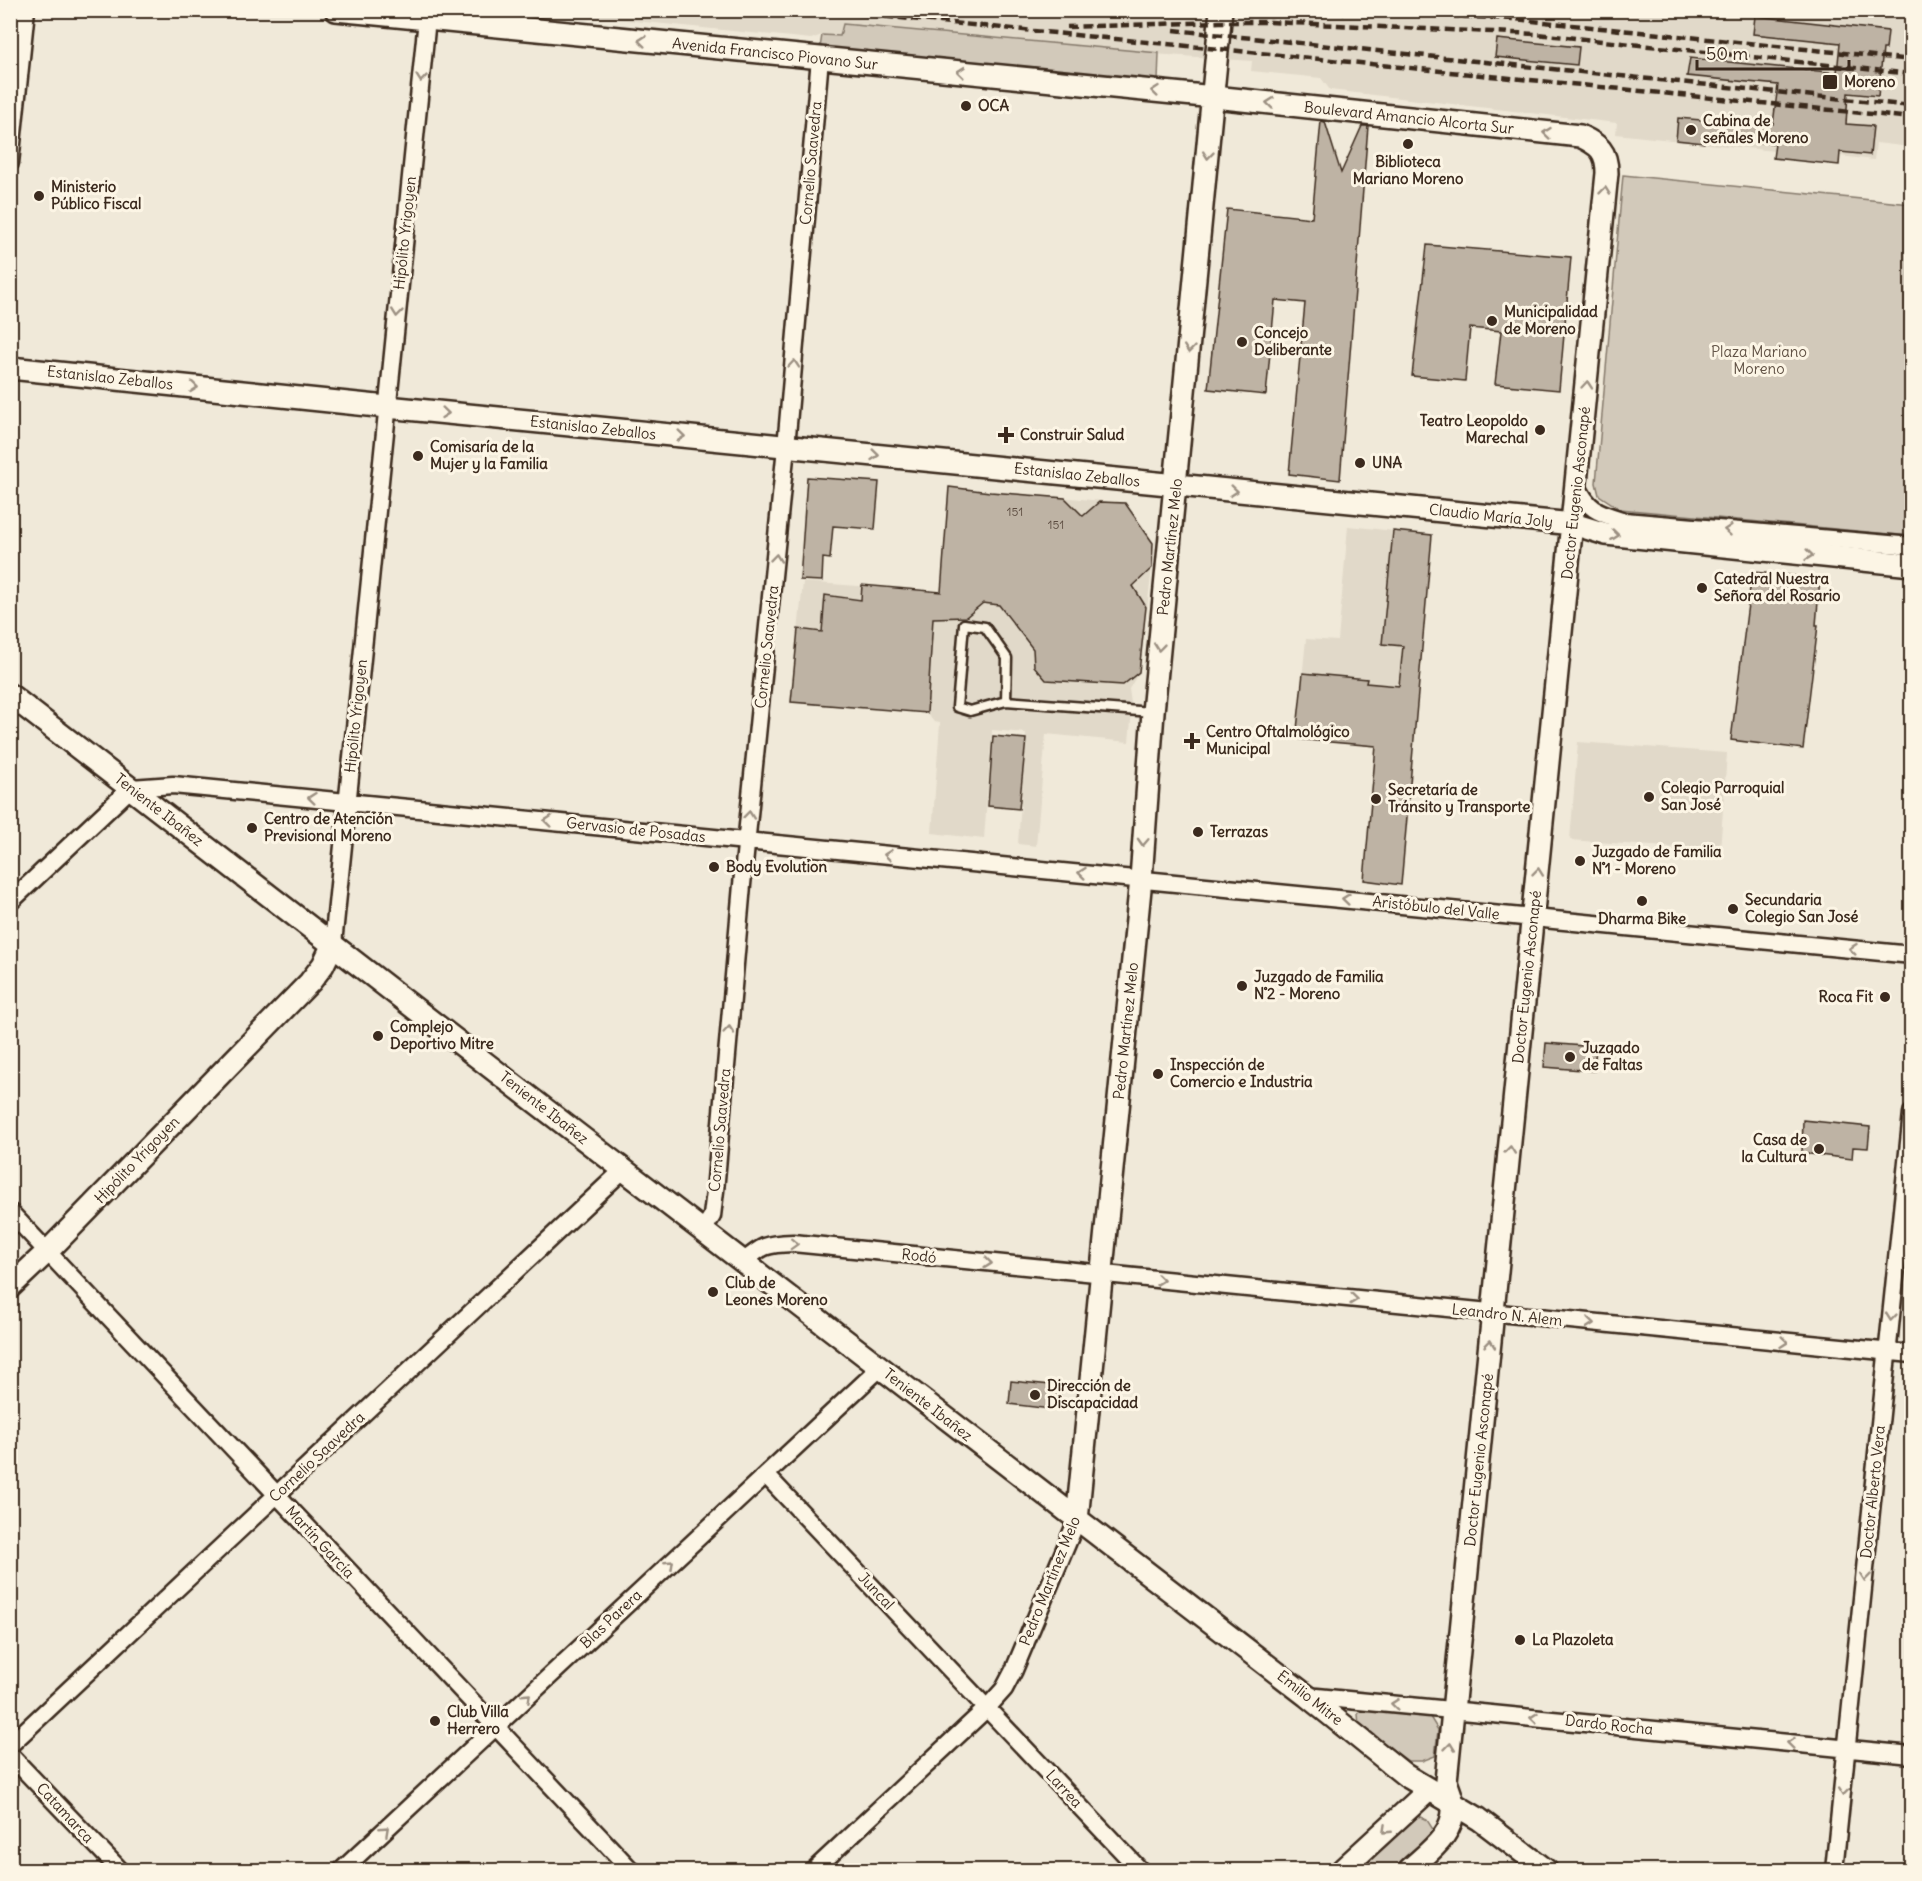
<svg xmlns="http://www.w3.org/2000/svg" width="1922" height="1881" font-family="Delius,sans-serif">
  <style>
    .built { fill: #e1d9c9 }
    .green { fill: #d2c9ba; stroke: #867a6c; stroke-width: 1.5 }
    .building { fill: #beb3a4; stroke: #3b2a1e; stroke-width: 1.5 }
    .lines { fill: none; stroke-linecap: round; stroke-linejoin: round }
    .service-casing { stroke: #3b2a1e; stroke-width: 13 }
    .minor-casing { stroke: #3b2a1e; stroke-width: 21 }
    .tertiary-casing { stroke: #3b2a1e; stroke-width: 26 }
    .service { stroke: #fcf5e5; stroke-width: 8 }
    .minor { stroke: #fcf5e5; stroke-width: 16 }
    .tertiary { stroke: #fcf5e5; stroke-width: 21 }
    .rail { stroke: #3b2a1e; stroke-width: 4.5; stroke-dasharray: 9 4.5; stroke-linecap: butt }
    .oneway { stroke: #9c9082 }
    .poi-dot { fill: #3b2a1e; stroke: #fcf5e5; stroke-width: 2 }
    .labels { text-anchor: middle; stroke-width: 6; stroke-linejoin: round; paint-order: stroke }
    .number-label { font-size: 12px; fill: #5c4c40 }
    .street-label { font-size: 15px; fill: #3b2a1e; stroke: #fcf5e5 }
    .poi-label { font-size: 15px; font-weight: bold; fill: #3b2a1e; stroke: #fcf5e5; text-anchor: start }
    .park-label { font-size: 15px; fill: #615245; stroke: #fcf5e5 }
  </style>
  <rect width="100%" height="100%" fill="#f0e9d9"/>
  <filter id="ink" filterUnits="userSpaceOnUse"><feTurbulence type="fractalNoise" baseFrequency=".0167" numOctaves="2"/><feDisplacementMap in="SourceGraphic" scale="12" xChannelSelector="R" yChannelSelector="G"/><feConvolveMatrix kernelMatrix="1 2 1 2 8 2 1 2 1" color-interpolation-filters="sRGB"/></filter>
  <g filter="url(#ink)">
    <!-- built -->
    <path class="built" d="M538,11H1911V147L1876,143L1874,160L1840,156L1839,165L1773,158L1774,151L1616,134L1617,123L1330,90L1321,78L1251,71L1252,61L1154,54L844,24L841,36L822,35L811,39Z
      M949,487L1125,503L1153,543L1152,568L1139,672L1129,689L1132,710L1129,742L1046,734L1036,846L1018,844L1026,733L992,730L984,839L932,833L940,723L934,722L927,713L791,702L803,582L941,592Z
      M1348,526L1432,535L1401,885L1364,880L1376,746L1296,739L1306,639L1338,641Z
      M1578,742L1727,753L1720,851L1570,840Z"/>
    <!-- green -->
    <path class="green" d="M843,24L1159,53L1158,81L820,48L822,35L840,36Z
      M1623,175L1911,204V536L1620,509L1599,495L1596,483Z
      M1364,1709L1430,1717L1438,1730L1435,1756L1422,1761H1408L1359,1725L1358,1714Z
      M1418,1816L1427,1820L1434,1831L1428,1840L1396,1870H1355L1407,1821Z"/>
    <!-- building -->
    <path class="building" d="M1755,16L1888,31L1886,49H1883L1878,96L1848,93L1846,124L1873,126L1870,155L1840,152L1839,165L1773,158L1775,144L1704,137V143L1676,140L1678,118L1725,122V119L1773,124L1778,85L1687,76L1690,58L1837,73L1840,43L1753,34Z
      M1497,39L1579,47L1577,65L1495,57Z
      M1321,121L1325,122L1341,173L1362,126H1368L1340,480L1289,474L1305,303L1275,300L1266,395L1208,389L1227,209L1312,218Z
      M1427,245L1571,257L1559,390L1495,384L1501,331L1470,328L1465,381L1412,376Z
      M807,477L879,482L875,529L833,526L830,559L823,558L822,581L800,580Z
      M949,487L990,492L1065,498L1083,516L1099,502L1125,503L1153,543L1152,568L1133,586L1146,607L1139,672L1123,685L1046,680L1034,666L1033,649L999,605L983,603L966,617L933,618L927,713L791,702L798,629L822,632L825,595L861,600L862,585L941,592Z
      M1393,531L1432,535L1401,885L1364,880L1376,746L1296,739L1303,673L1367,679L1366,683L1399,686L1403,646L1382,644Z
      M1752,572L1820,578L1816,625H1818L1803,749L1731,740Z
      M993,736L1026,739L1019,809L988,806Z
      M1546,1043L1596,1047L1594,1071L1544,1067Z
      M1803,1120L1870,1127L1868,1148L1853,1147L1852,1159L1802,1153Z
      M1011,1381L1061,1386L1059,1410L1009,1404Z"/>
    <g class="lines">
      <!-- service casing -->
      <g class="service-casing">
        <path id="service" d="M1006,701L970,711L957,707L964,624L985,627L1007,658L1006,701L1152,712"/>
      </g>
      <!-- minor casing -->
      <g class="minor-casing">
        <path id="minor" d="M10,163L26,10
          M1577,485C1588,511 1600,513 1625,521L1912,546
          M10,902L131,788L173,785L1912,955
          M333,944L427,19
          M10,1212L631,1870
          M702,1232L712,1216L715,1191L742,885L786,447L820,58
          M742,1263C763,1245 766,1244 793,1243L1912,1354
          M766,1475L1140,1870
          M1307,1696L1912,1755
          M10,1745L623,1170
          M10,1755L120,1870
          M342,1870L880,1368
          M814,1870L987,1708L1004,1689L1014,1670L1077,1520
          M1834,1870L1912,1113"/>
      </g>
      <!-- tertiary casing -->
      <g class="tertiary-casing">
        <path id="tertiary" d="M336,10L1214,97L1580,136C1599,145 1607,151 1607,173L1446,1781C1448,1788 1452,1796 1453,1804C1456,1834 1428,1852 1409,1870
          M10,368L387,407L1573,524L1606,534L1912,565
          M10,695C442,1029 873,1365 1307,1696L1405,1775L1479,1819L1546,1870
          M10,1287L48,1251L310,982L323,965L333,944
          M1077,1520L1141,879L1153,712L1221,10
          M1342,1870L1429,1790"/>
      </g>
      <!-- service -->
      <use href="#service" class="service"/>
      <!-- minor -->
      <use href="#minor" class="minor"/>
      <!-- tertiary -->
      <use href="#tertiary" class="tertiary"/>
      <!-- rail -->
      <path class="rail" d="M818,10L1260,53L1912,118
        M1207,10L1395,13L1514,19L1912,60
        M1067,27L1220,22H1270L1537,34L1912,74
        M1174,30L1912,106"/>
    </g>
    <!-- one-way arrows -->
    <defs><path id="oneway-chevron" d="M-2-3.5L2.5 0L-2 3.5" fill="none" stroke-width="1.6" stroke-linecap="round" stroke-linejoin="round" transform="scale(1.5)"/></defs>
    <g class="oneway">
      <use href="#oneway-chevron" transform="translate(642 41) rotate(-174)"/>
      <use href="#oneway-chevron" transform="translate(961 72) rotate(-174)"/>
      <use href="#oneway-chevron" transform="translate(421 78) rotate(96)"/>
      <use href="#oneway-chevron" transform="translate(1155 91) rotate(-174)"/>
      <use href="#oneway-chevron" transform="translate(1270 103) rotate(-174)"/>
      <use href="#oneway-chevron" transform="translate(1547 133) rotate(-174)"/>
      <use href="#oneway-chevron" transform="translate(1208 155) rotate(96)"/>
      <use href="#oneway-chevron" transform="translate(1605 191) rotate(-84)"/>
      <use href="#oneway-chevron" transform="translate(397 313) rotate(96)"/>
      <use href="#oneway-chevron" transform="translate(1189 349) rotate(96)"/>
      <use href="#oneway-chevron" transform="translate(794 364) rotate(-85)"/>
      <use href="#oneway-chevron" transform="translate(1587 385) rotate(-85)"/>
      <use href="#oneway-chevron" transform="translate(194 387) rotate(6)"/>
      <use href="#oneway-chevron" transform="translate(445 413) rotate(6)"/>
      <use href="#oneway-chevron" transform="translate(681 436) rotate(6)"/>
      <use href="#oneway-chevron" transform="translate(875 455) rotate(6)"/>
      <use href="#oneway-chevron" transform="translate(1234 491) rotate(6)"/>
      <use href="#oneway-chevron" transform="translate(1728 530) rotate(-175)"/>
      <use href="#oneway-chevron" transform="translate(1615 535) rotate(7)"/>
      <use href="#oneway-chevron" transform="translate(1809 555) rotate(6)"/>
      <use href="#oneway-chevron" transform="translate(776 558) rotate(-84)"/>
      <use href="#oneway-chevron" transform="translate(1159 647) rotate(96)"/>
      <use href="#oneway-chevron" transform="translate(312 798) rotate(-174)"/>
      <use href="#oneway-chevron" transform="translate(749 815) rotate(-84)"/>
      <use href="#oneway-chevron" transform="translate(548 821) rotate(-174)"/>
      <use href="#oneway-chevron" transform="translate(1143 842) rotate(93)"/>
      <use href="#oneway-chevron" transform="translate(888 855) rotate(-174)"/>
      <use href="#oneway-chevron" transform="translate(1538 872) rotate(-84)"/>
      <use href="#oneway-chevron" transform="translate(1082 873) rotate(-174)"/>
      <use href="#oneway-chevron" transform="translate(1346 899) rotate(-174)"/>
      <use href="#oneway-chevron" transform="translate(1853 949) rotate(-174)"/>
      <use href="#oneway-chevron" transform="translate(729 1030) rotate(-85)"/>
      <use href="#oneway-chevron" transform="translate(1510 1150) rotate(-84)"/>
      <use href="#oneway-chevron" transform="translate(794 1244) rotate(2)"/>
      <use href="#oneway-chevron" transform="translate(988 1263) rotate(6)"/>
      <use href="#oneway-chevron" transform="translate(1160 1280) rotate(6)"/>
      <use href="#oneway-chevron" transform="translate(1354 1299) rotate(6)"/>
      <use href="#oneway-chevron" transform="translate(1891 1317) rotate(96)"/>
      <use href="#oneway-chevron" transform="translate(1590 1323) rotate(6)"/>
      <use href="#oneway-chevron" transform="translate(1784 1342) rotate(6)"/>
      <use href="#oneway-chevron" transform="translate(1490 1344) rotate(-84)"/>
      <use href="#oneway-chevron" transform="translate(670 1564) rotate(-43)"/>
      <use href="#oneway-chevron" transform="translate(1865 1577) rotate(96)"/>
      <use href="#oneway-chevron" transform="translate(527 1697) rotate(-43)"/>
      <use href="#oneway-chevron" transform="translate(1395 1704) rotate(-174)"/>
      <use href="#oneway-chevron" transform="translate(1534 1718) rotate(-174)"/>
      <use href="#oneway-chevron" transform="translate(1791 1743) rotate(-174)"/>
      <use href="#oneway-chevron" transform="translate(1450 1747) rotate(-84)"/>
      <use href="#oneway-chevron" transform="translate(1843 1792) rotate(96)"/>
      <use href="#oneway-chevron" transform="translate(385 1830) rotate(-43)"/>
      <use href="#oneway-chevron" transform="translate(1386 1830) rotate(137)"/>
    </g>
  </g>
  <!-- markers -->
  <g class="poi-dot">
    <rect x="1822" y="74" width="16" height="16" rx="3"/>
    <circle cx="966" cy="106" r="6"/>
    <circle cx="1691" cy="130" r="6"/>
    <circle cx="1408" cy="144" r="6"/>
    <circle cx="39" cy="196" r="6"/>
    <circle cx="1492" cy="321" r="6"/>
    <circle cx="1242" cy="342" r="6"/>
    <circle cx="1540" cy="430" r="6"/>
    <path d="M1003 426h6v6h6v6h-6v6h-6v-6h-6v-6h6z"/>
    <circle cx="418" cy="456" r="6"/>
    <circle cx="1360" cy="463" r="6"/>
    <circle cx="1702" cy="588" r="6"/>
    <path d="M1189 732h6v6h6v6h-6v6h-6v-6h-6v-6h6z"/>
    <circle cx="1649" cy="797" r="6"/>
    <circle cx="1376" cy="799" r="6"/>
    <circle cx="252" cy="828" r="6"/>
    <circle cx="1198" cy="832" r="6"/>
    <circle cx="1580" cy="861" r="6"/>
    <circle cx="714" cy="867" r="6"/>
    <circle cx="1642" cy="901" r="6"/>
    <circle cx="1733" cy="909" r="6"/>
    <circle cx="1242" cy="986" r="6"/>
    <circle cx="1885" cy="997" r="6"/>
    <circle cx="378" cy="1036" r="6"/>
    <circle cx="1570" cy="1057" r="6"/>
    <circle cx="1158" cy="1074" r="6"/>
    <circle cx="1819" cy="1149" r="6"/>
    <circle cx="713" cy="1292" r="6"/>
    <circle cx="1035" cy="1395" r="6"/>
    <circle cx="1520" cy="1640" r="6"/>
    <circle cx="435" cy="1721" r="6"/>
  </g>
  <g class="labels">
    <!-- number labels -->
    <g class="number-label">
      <text x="1015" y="516">151</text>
      <text x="1056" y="529">151</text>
    </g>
    <!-- street labels -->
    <g class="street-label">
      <text transform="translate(775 54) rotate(6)" y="5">Avenida Francisco Piovano Sur</text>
      <text transform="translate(1409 118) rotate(6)" y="5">Boulevard Amancio Alcorta Sur</text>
      <text transform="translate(811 163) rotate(-85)" y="5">Cornelio Saavedra</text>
      <text transform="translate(405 233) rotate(-84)" y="5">Hipólito Yrigoyen</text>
      <text transform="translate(110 378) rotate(6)" y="5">Estanislao Zeballos</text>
      <text transform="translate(593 428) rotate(6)" y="5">Estanislao Zeballos</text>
      <text transform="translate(1077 475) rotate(6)" y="5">Estanislao Zeballos</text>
      <text transform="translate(1576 493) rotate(-84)" y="5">Doctor Eugenio Asconapé</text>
      <text transform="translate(1491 516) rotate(6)" y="5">Claudio María Joly</text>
      <text transform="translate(1170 547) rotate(-84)" y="5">Pedro Martínez Melo</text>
      <text transform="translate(767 647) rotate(-84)" y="5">Cornelio Saavedra</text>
      <text transform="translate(356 716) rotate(-84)" y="5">Hipólito Yrigoyen</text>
      <text transform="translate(159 810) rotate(38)" y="5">Teniente Ibañez</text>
      <text transform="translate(636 830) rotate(6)" y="5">Gervasio de Posadas</text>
      <text transform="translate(1436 908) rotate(6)" y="5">Aristóbulo del Valle</text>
      <text transform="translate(1527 977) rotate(-84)" y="5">Doctor Eugenio Asconapé</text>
      <text transform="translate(1126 1031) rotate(-84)" y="5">Pedro Martínez Melo</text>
      <text transform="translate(544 1108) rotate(38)" y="5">Teniente Ibañez</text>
      <text transform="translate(720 1130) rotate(-85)" y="5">Cornelio Saavedra</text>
      <text transform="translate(137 1160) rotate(-46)" y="5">Hipólito Yrigoyen</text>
      <text transform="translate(919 1256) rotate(6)" y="5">Rodó</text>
      <text transform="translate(1507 1315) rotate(6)" y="5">Leandro N. Alem</text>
      <text transform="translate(928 1405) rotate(38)" y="5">Teniente Ibañez</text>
      <text transform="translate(317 1457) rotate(-43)" y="5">Cornelio Saavedra</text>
      <text transform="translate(1479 1460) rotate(-84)" y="5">Doctor Eugenio Asconapé</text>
      <text transform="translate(1873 1492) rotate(-84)" y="5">Doctor Alberto Vera</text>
      <text transform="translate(320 1542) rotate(47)" y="5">Martín García</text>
      <text transform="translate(1050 1581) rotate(-68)" y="5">Pedro Martínez Melo</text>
      <text transform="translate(876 1591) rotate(47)" y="5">Juncal</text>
      <text transform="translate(611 1619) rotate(-43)" y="5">Blas Parera</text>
      <text transform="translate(1310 1698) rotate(38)" y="5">Emilio Mitre</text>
      <text transform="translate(1609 1725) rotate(6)" y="5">Dardo Rocha</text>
      <text transform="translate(1064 1789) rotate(47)" y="5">Larrea</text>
      <text transform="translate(65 1813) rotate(47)" y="5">Catamarca</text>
    </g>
    <!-- poi labels -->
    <g class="poi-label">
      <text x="1844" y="87">Moreno</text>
      <text x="978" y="111">OCA</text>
      <text x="1703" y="126">Cabina de<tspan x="1703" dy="17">señales Moreno</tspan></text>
      <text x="1408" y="167" text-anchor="middle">Biblioteca<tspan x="1408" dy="17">Mariano Moreno</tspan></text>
      <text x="51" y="192">Ministerio<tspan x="51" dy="17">Público Fiscal</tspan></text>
      <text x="1504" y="317">Municipalidad<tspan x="1504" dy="17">de Moreno</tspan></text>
      <text x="1254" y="338">Concejo<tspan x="1254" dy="17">Deliberante</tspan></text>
      <text x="1528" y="426" text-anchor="end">Teatro Leopoldo<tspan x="1528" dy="17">Marechal</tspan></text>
      <text x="1020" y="440">Construir Salud</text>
      <text x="430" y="452">Comisaría de la<tspan x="430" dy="17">Mujer y la Familia</tspan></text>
      <text x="1372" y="468">UNA</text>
      <text x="1714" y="584">Catedral Nuestra<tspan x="1714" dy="17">Señora del Rosario</tspan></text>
      <text x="1206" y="737">Centro Oftalmológico<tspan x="1206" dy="17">Municipal</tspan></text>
      <text x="1661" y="793">Colegio Parroquial<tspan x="1661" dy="17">San José</tspan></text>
      <text x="1388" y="795">Secretaría de<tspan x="1388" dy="17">Tránsito y Transporte</tspan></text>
      <text x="264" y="824">Centro de Atención<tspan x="264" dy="17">Previsional Moreno</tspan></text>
      <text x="1210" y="837">Terrazas</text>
      <text x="1592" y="857">Juzgado de Familia<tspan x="1592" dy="17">N˚1 - Moreno</tspan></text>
      <text x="726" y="872">Body Evolution</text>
      <text x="1745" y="905">Secundaria<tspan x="1745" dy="17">Colegio San José</tspan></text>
      <text x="1642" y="924" text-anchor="middle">Dharma Bike</text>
      <text x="1254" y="982">Juzgado de Familia<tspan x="1254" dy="17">N˚2 - Moreno</tspan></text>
      <text x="1873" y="1002" text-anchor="end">Roca Fit</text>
      <text x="390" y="1032">Complejo<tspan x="390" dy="17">Deportivo Mitre</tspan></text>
      <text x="1582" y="1053">Juzgado<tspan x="1582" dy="17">de Faltas</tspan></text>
      <text x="1170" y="1070">Inspección de<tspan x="1170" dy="17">Comercio e Industria</tspan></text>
      <text x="1807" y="1145" text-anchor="end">Casa de<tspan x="1807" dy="17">la Cultura</tspan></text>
      <text x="725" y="1288">Club de<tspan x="725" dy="17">Leones Moreno</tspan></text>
      <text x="1047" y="1391">Dirección de<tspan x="1047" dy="17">Discapacidad</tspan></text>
      <text x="1532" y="1645">La Plazoleta</text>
      <text x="447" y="1717">Club Villa<tspan x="447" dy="17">Herrero</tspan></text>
    </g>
    <!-- park labels -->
    <g class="park-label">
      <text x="1759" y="357">Plaza Mariano<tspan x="1759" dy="17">Moreno</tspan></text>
    </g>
  </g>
  <!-- margin -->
  <rect width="1922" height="1881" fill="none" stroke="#fcf5e5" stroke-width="36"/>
  <rect x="18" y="18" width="1886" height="1845" fill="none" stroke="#3b2a1e" stroke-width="2" filter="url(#ink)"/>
  <!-- scale -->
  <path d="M1697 60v9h152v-9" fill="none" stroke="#3b2a1e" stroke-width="3"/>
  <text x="1706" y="60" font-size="18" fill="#3b2a1e" stroke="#fcf5e5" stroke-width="4.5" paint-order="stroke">50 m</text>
</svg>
